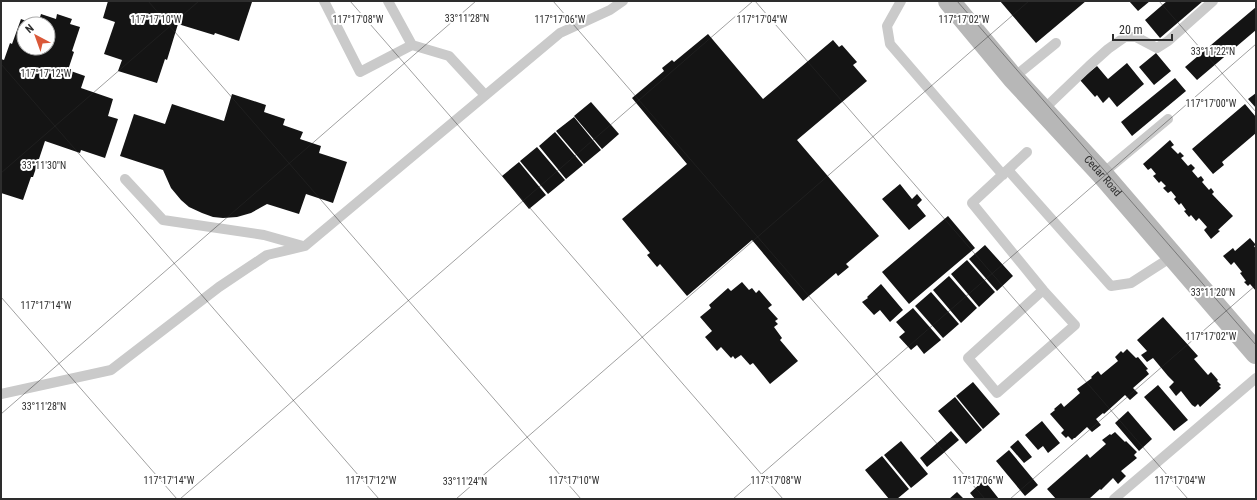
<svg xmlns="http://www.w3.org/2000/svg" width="1257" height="500" font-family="'Roboto Condensed',sans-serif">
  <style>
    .building { fill: #141414 }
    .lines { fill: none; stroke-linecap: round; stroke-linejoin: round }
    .lane { stroke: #cacaca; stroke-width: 10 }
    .secondary { stroke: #b7b7b7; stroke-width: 22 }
    .ticks { fill: none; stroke: #2d2d2d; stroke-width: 1; stroke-opacity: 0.45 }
    .labels { text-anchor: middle; stroke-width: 4; stroke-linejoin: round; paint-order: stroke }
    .street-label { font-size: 11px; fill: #2d2d2d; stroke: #fff }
    .ticks-label { font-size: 10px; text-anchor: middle; fill: #2d2d2d; stroke: #fff; stroke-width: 4; stroke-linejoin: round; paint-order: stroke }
  </style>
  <rect width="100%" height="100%" fill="#fff"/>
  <!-- building -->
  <path class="building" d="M108,1H248L252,2L239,41L215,33L214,35L178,24L167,60L165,59L157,83L118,71L122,60L104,54L115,22L103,18Z
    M1000,1L1043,2L1086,1L1036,43Z
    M1129,1H1150L1138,11Z
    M1167,1H1203L1160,38L1145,20Z
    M1256,7V30L1197,80L1185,67Z
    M41,14L56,19L57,14L72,19L70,24L80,27L72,51L74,52L68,70L85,76L81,88L113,99L108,116L118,119L105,158L81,150L80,153L45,141L33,177H31L23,200L1,193V59L4,60L10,43L12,44L21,19L34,24H24V48H48V24H38Z
    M708,34L763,99L833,40L839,47L842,45L857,62L853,65L867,81L797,140L879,236L846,264L849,267L838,276L836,273L803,301L752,240L687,296L660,264L657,267L647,255L650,253L622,219L687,164L632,98L664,71L662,68L672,60L674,62Z
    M1156,53L1171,71L1154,85L1139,67Z
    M1127,63L1144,84L1117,107L1109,97L1103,103L1097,95L1095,97L1080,80L1097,66L1108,79Z
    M1175,78L1186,91L1132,136L1121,122Z
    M1256,93V108L1248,99Z
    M232,94L266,105L264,112L285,119L283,125L303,132L300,139L321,146L319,153L347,162L333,203L306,194L299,214L267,204L251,213L237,217L223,218L213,217L202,213L189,207L181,200L171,188L163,170L120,156L134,114L165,124L172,104L224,121Z
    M591,102L619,134L602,149L574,116Z
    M1245,104L1256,117V133L1222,162L1224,165L1213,174L1192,149Z
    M574,117L601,150L584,164L556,131Z
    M555,132L583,165L566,179L539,146Z
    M1170,140L1174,145L1171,147L1178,154L1180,152L1184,156L1181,158L1188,166L1191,164L1195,168L1192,171L1198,178L1201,176L1204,180L1202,182L1209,190L1211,188L1214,192L1212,194L1233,216L1218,230L1220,231L1211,239L1204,230L1207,227L1199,218L1196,221L1191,215L1189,217L1184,211L1186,210L1181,203L1179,205L1174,199L1176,197L1171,191L1168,193L1163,188L1166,186L1161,181L1159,183L1153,176L1156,174L1151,168L1148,170L1143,164Z
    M537,147L565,180L548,194L520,161Z
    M519,162L546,195L529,209L502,176Z
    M900,184L912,199L917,194L922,200L917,205L926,216L909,230L882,199Z
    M948,216L975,248L909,304L882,272Z
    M1250,238L1256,245L1254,246L1256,249V291L1250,284L1248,286L1244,282L1246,281L1240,273L1242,272L1234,262L1231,265L1223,256L1233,248L1235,251Z
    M985,245L1013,276L997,291L969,259Z
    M967,260L995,292L979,307L951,274Z
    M949,276L977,308L961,323L933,290Z
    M742,282L749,290L752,288L756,293L759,290L772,305L768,308L778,319L775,321L778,324L774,327L782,338L780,340L798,361L770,384L753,363L750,365L741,355L735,359L733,356L731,358L721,347L717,351L705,337L712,331L700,317L711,308L709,305L728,288L731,291Z
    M881,284L903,310L890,322L880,310L874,315L862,302L868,298L867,297Z
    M931,292L959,324L943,338L915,306Z
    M913,308L941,340L924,354L917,345L911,350L899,337L905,332L896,322Z
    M1163,317L1198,356L1194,359L1208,375L1211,372L1218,380L1217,381L1221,385L1219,386L1221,388L1200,407L1198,404L1195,407L1192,405L1181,391L1176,396L1169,387L1174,382L1168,376L1153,358L1147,362L1141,355L1147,351L1137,340Z
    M1127,349L1136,358L1138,357L1148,369L1146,370L1149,374L1133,388L1138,393L1130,400L1125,395L1104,414L1103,413L1096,419L1101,425L1092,432L1087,427L1075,438H1074L1072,440L1068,436L1066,438L1061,433L1064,430L1050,414L1055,410L1054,409L1061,403L1064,407L1080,393L1077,389L1092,378L1091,377L1098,371L1101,375L1118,361L1115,357L1121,351L1123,353Z
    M973,382L1000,414L983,429L956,396Z
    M1158,385L1188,420L1174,431L1144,397Z
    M955,397L982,430L966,444L938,411Z
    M1128,411L1152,439L1139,451L1115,423Z
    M1042,421L1060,443L1048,453L1043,446L1038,450L1025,435Z
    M951,431L959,440L927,467L920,458Z
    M1115,432L1125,442L1126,441L1137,452L1134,455L1137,458L1121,471L1126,476L1118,484L1113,478L1101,490L1100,489L1089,499H1056L1047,489L1087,454L1090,458L1106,444L1102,440L1110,434L1111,435Z
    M1018,440L1032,457L1024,463L1010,447Z
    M901,441L928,474L911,488L884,455Z
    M1009,450L1038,485L1025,496L996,461Z
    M882,456L909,489L897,499H889L865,470Z
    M984,480L999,499H975L970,493Z
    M957,492L964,499H949Z"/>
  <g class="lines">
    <!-- lane -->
    <path class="lane" d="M324,1L360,72L412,45
      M388,1L412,45L449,56L485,95
      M901,1L887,26L890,44L1003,175
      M1013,78L1056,43
      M1043,110L1089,66L1108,49L1125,37H1136L1157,48L1168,41L1213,1
      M1027,152L972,203L1043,290L968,358L997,393L1075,325L1043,290
      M1008,170L1111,286L1131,283L1173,256
      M1102,174L1168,119
      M125,179L163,220L264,235L303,246
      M1,394L111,370L219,287L267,255L305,246L560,33L610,10L623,1
      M1114,499L1256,378"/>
    <!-- secondary -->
    <path class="secondary" id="s1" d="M949,1L1013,78L1102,174L1256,353"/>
  </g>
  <!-- ticks -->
  <path class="ticks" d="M148,1L581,499M350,1L783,499M553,1L985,499M755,1L1188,499M957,1L1256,345M1159,1L1256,112M1,64L379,499M1,173L199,1M1,297L177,499M1,414L476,1M180,499L753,1M456,499L1029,1M733,499L1256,44M1010,499L1256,285"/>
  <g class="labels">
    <!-- street labels -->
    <g class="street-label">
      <text dy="4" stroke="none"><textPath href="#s1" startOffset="233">Cedar Road</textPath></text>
    </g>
  </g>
  <g class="ticks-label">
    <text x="467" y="22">33°11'28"N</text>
    <text x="156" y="23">117°17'10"W</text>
    <text x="358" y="23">117°17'08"W</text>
    <text x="762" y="23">117°17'04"W</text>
    <text x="560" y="23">117°17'06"W</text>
    <text x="964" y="23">117°17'02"W</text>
    <text x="1213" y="55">33°11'22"N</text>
    <text x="46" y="77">117°17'12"W</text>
    <text x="1211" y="107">117°17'00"W</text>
    <text x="44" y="169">33°11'30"N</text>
    <text x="1213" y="296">33°11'20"N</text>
    <text x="46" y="309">117°17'14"W</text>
    <text x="1211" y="340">117°17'02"W</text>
    <text x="44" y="410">33°11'28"N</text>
    <text x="169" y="484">117°17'14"W</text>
    <text x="371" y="484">117°17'12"W</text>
    <text x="574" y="484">117°17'10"W</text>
    <text x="776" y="484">117°17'08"W</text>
    <text x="978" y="484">117°17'06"W</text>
    <text x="1180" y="484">117°17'04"W</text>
    <text x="465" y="485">33°11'24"N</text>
  </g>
  <!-- border -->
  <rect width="1257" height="500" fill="none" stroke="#2d2d2d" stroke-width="4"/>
  <!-- north arrow -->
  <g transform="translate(36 36) rotate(319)"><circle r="19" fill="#ffffff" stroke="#ababab"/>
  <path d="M0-3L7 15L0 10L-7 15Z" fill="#da5839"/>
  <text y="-6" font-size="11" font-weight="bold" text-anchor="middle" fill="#2d2d2d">N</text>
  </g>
  <!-- scale -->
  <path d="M1113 34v6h59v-6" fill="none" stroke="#2d2d2d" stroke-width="2"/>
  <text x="1119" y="34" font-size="12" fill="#2d2d2d" stroke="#ffffff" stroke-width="3" paint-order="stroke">20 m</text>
</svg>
